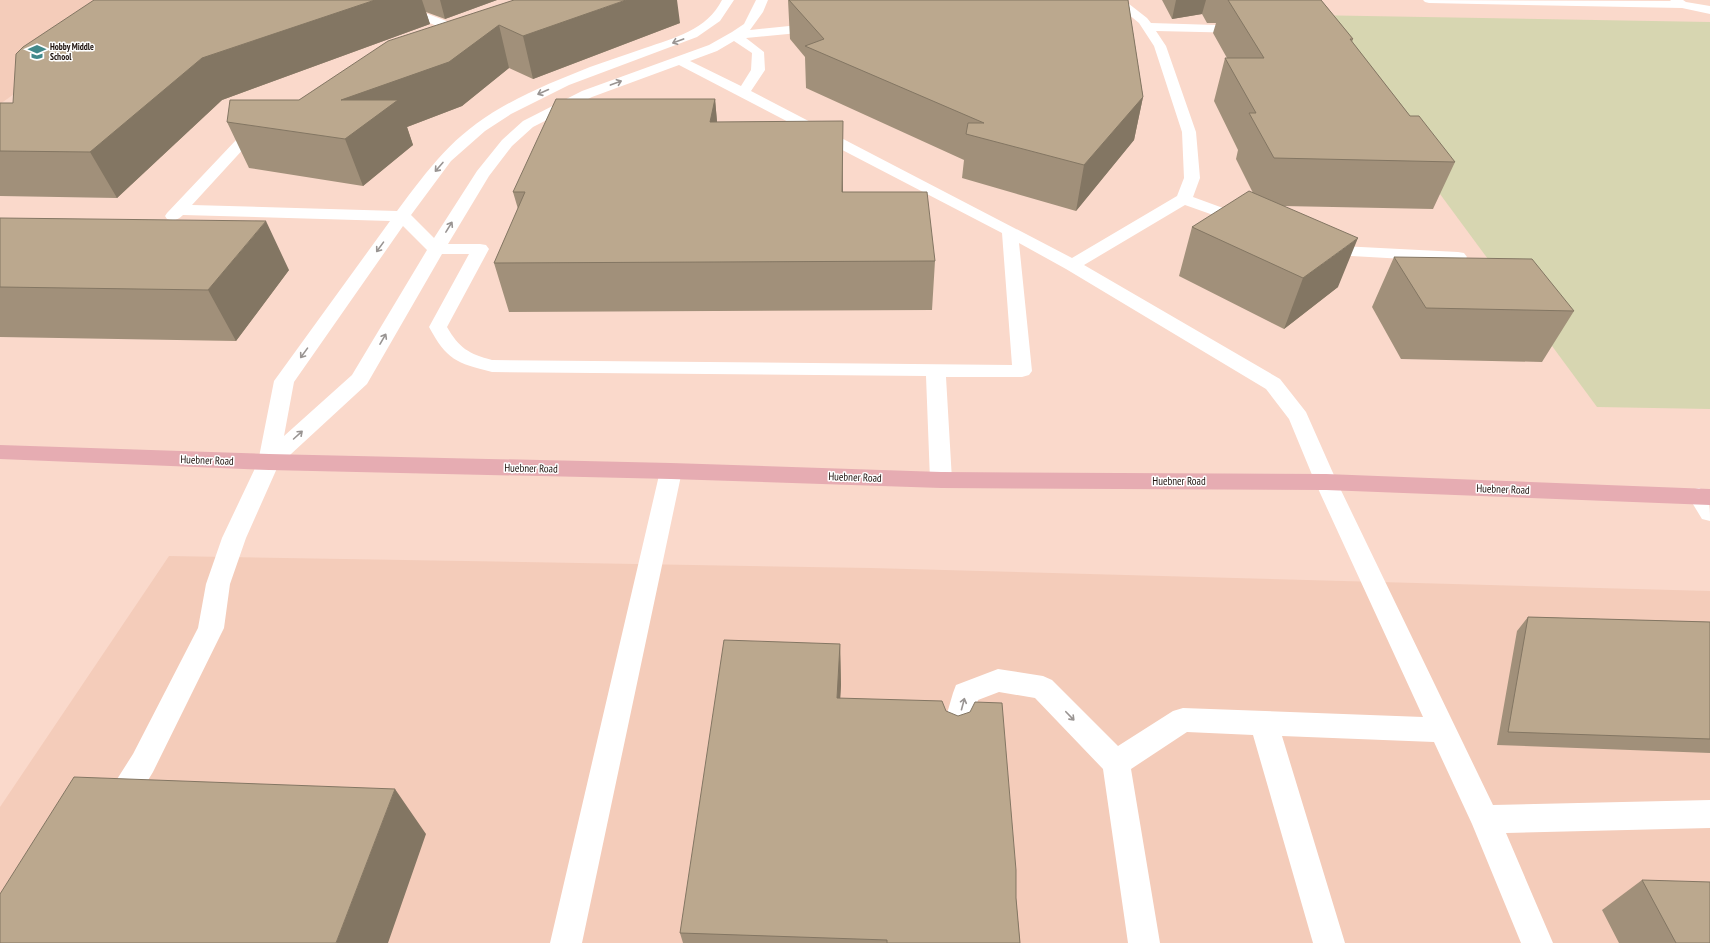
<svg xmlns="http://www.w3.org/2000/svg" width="1710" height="943" font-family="'PT Sans Narrow',sans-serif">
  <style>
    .built { fill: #f4ccba }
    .green { fill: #d7d6b1 }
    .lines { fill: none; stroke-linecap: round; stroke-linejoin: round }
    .service { fill: #fff; fill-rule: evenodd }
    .primary { fill: #e6acb2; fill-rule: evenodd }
    .wall { fill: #a1907a }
    .shaded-wall { fill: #837663 }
    .building { fill: #bba88e; stroke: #837663 }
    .oneway { stroke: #999492 }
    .labels { text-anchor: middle; stroke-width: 3; stroke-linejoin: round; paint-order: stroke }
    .far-poi-label { font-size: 9px; font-weight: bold; fill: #1d110c; stroke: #fff; text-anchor: start }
    .street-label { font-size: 11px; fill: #1d110c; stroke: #fff }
  </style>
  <rect width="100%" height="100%" fill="#fad9cb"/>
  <!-- built -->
  <path class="built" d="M0,0H147L0,104Z
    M169,556L871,568L1710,591V943H0V807Z"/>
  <!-- green -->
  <path class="green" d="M1308,15L1710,22V409L1597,407Z"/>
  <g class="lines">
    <!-- service -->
    <path class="service" d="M375,0H391L465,28L467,31L465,34H457L377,2Z
      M722,0H734L720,21L697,37L569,85L511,114L485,131L451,161L411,215L434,238L477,171L502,140L523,121L582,91L709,45L732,32L744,24L756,0H768L763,12L750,30L819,23L823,24L825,27L823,30L819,31L746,38L764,52L765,70L751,91L1072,258L1177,196L1184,178L1182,132L1154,46L1139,23L1111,0H1124L1147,18L1151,23L1248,26L1250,29L1248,32L1244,33L1156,31L1166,46L1196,132L1200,178L1193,197L1253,219L1255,222L1253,225L1247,227L1185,205L1084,265L1280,379L1306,412L1337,482L1493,805L1710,800V828L1506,833L1553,943H1521L1472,824L1434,742L1282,736L1345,943H1313L1253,735L1187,732L1131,769L1160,943H1128L1103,769L1035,698L999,692L978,700L967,741L963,750L953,754L943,750L939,741L953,693L956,685L998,669L1043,676L1052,680L1118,746L1173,711L1183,708L1423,717L1315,482L1289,419L1266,389L1066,269L1019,243L1032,371L1029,375L1022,377H946L952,480L949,486L941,488L933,486L930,480L926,376L492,372C456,363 447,360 429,327L469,254H442L367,384L278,466L246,538L230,584L224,628L153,772L127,815L117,819L107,815L102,805L107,795L133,754L198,628L206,584L222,538L258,462L274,381L390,221L183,215C178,220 174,221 167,219L165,216L167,213L237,139L256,123L261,122L266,123L268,126L266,129L247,145L192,205L397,211C430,167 453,135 502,107C530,91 560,79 590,67C608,61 627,54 645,48C674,38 707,30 722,0ZM734,41L752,53L751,70L741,86L690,61L717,51ZM679,65L1002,233L1012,365L492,360C469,354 459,348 447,327L489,249L486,245L480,244H448L489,176L512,146L533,127L592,97ZM403,226L427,250L352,375L284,436L294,382Z
      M1423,0L1671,1L1670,0H1683L1686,2L1710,6V14L1682,8L1429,3L1425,2Z
      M1322,245L1458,252L1464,253L1467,257L1464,261L1458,262L1316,254L1313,250L1316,246Z
      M671,463L679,466L682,471L582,943H550L660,471L663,466Z
      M1699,488C1710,493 1710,507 1710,521L1702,519L1688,496L1691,490Z"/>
    <!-- primary -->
    <path class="primary" d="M0,445L269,454L671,463L941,472L1326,474L1710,489V505L1326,490L941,488L671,479L269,470L0,459Z"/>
  </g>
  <!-- wall -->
  <path class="wall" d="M375,0H497L445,19L426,12L430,24L222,100L117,198L0,196V103H13Z
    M514,0L680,23L533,79L509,68L462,106L407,127L413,145L363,186L249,168L227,122L299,100Z
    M788,0H1128L1143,97L1134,140L1076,211L962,178L964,160L806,88L805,57L790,39Z
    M1162,0H1321L1353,39L1352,42L1410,116L1455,162L1433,209L1283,206L1338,287L1284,329L1179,276L1192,227L1253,193L1236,159L1238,150L1214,101L1225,58H1227L1213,33L1216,23H1207L1202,14L1172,19Z
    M715,99L717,122L843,192L935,261L932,310L509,312L494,263L518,209L513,192Z
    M0,218L289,270L236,341L0,337Z
    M1394,257L1574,311L1542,362L1401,359L1372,307Z
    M1528,617L1710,622V753L1497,745L1517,631Z
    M840,644L841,685L840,698L1016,898L1020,943H683L680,933Z
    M1642,880L1710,943H1619L1602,910Z"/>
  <!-- shaded-wall -->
  <path class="shaded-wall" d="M375,0H422L430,24L222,100L117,198L90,152L202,58Z
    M440,0H497L445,19Z
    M626,0H677L680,23L533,79L523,36Z
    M1176,0H1206L1202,14L1172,19Z
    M499,25L509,68L462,106L407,127L413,145L363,186L345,139L341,100Z
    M1143,97L1134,140L1076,211L1084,165Z
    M715,99L719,144L710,122Z
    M843,121V240L842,192Z
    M266,221L289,270L236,341L208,290Z
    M1358,238L1338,287L1284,329L1303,278Z
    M840,644L841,685L838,738L837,698Z
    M395,789L426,834L388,943H336Z"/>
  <!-- building -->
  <path class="building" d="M94,0H375L202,58L90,152L0,151V103H13L16,54L23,47Z
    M514,0H626L523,36L499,25L449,62L341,100H398L345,139L227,122L230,100H299L388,41Z
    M789,0H1128L1143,97L1084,165L966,134L968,123H984L805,46L824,39Z
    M1228,0H1321L1353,39H1350L1410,116H1419L1455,162L1274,158L1249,113H1256L1225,58H1264Z
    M556,99H715L710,122L843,121L842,192H927L935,261L494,263L525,192H513Z
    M1249,191L1358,238L1303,278L1192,227Z
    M0,218L266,221L208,290L0,287Z
    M1394,257L1532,259L1574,311L1426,308Z
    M1528,617L1710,622V739L1508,732Z
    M724,640L840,644L837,698L942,701L946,711L958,716L970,712L975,702L1002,703L1016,870V898L1020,943H887V940L680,933Z
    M74,777L395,789L336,943H0V894Z
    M1642,880L1710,882V943H1676Z"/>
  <!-- one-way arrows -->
  <defs><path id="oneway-shaft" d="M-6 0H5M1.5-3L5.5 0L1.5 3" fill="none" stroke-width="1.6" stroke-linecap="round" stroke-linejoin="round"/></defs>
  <g class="oneway">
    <use href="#oneway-shaft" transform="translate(678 41) rotate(160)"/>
    <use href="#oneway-shaft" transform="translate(616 83) rotate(-20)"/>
    <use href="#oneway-shaft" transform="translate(543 92) rotate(156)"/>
    <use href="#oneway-shaft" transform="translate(439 167) rotate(131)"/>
    <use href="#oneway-shaft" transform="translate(449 227) rotate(-58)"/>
    <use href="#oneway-shaft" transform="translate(380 247) rotate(126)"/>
    <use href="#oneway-shaft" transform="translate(383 339) rotate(-60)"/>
    <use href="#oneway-shaft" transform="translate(304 353) rotate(126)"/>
    <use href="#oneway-shaft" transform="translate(298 435) rotate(-42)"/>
    <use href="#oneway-shaft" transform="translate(963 704) rotate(-75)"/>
    <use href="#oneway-shaft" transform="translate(1070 716) rotate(46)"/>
  </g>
  <!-- icons -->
  <defs>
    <g id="school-bare" transform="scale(1.38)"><path d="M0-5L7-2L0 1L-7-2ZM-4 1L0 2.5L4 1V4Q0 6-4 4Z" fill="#41898b" stroke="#fff" stroke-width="2.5" paint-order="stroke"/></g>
  </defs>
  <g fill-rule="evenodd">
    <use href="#school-bare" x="37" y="52"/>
  </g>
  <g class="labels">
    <!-- far-poi labels -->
    <g class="far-poi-label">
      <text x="50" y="50">Hobby Middle<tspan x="50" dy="10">School</tspan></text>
    </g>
    <!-- street labels -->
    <g class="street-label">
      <text transform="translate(207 460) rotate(2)" y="4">Huebner Road</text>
      <text transform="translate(531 468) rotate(1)" y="4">Huebner Road</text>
      <text transform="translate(855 477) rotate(2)" y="4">Huebner Road</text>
      <text x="1179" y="485">Huebner Road</text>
      <text transform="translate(1503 489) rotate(2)" y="4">Huebner Road</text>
    </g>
  </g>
</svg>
